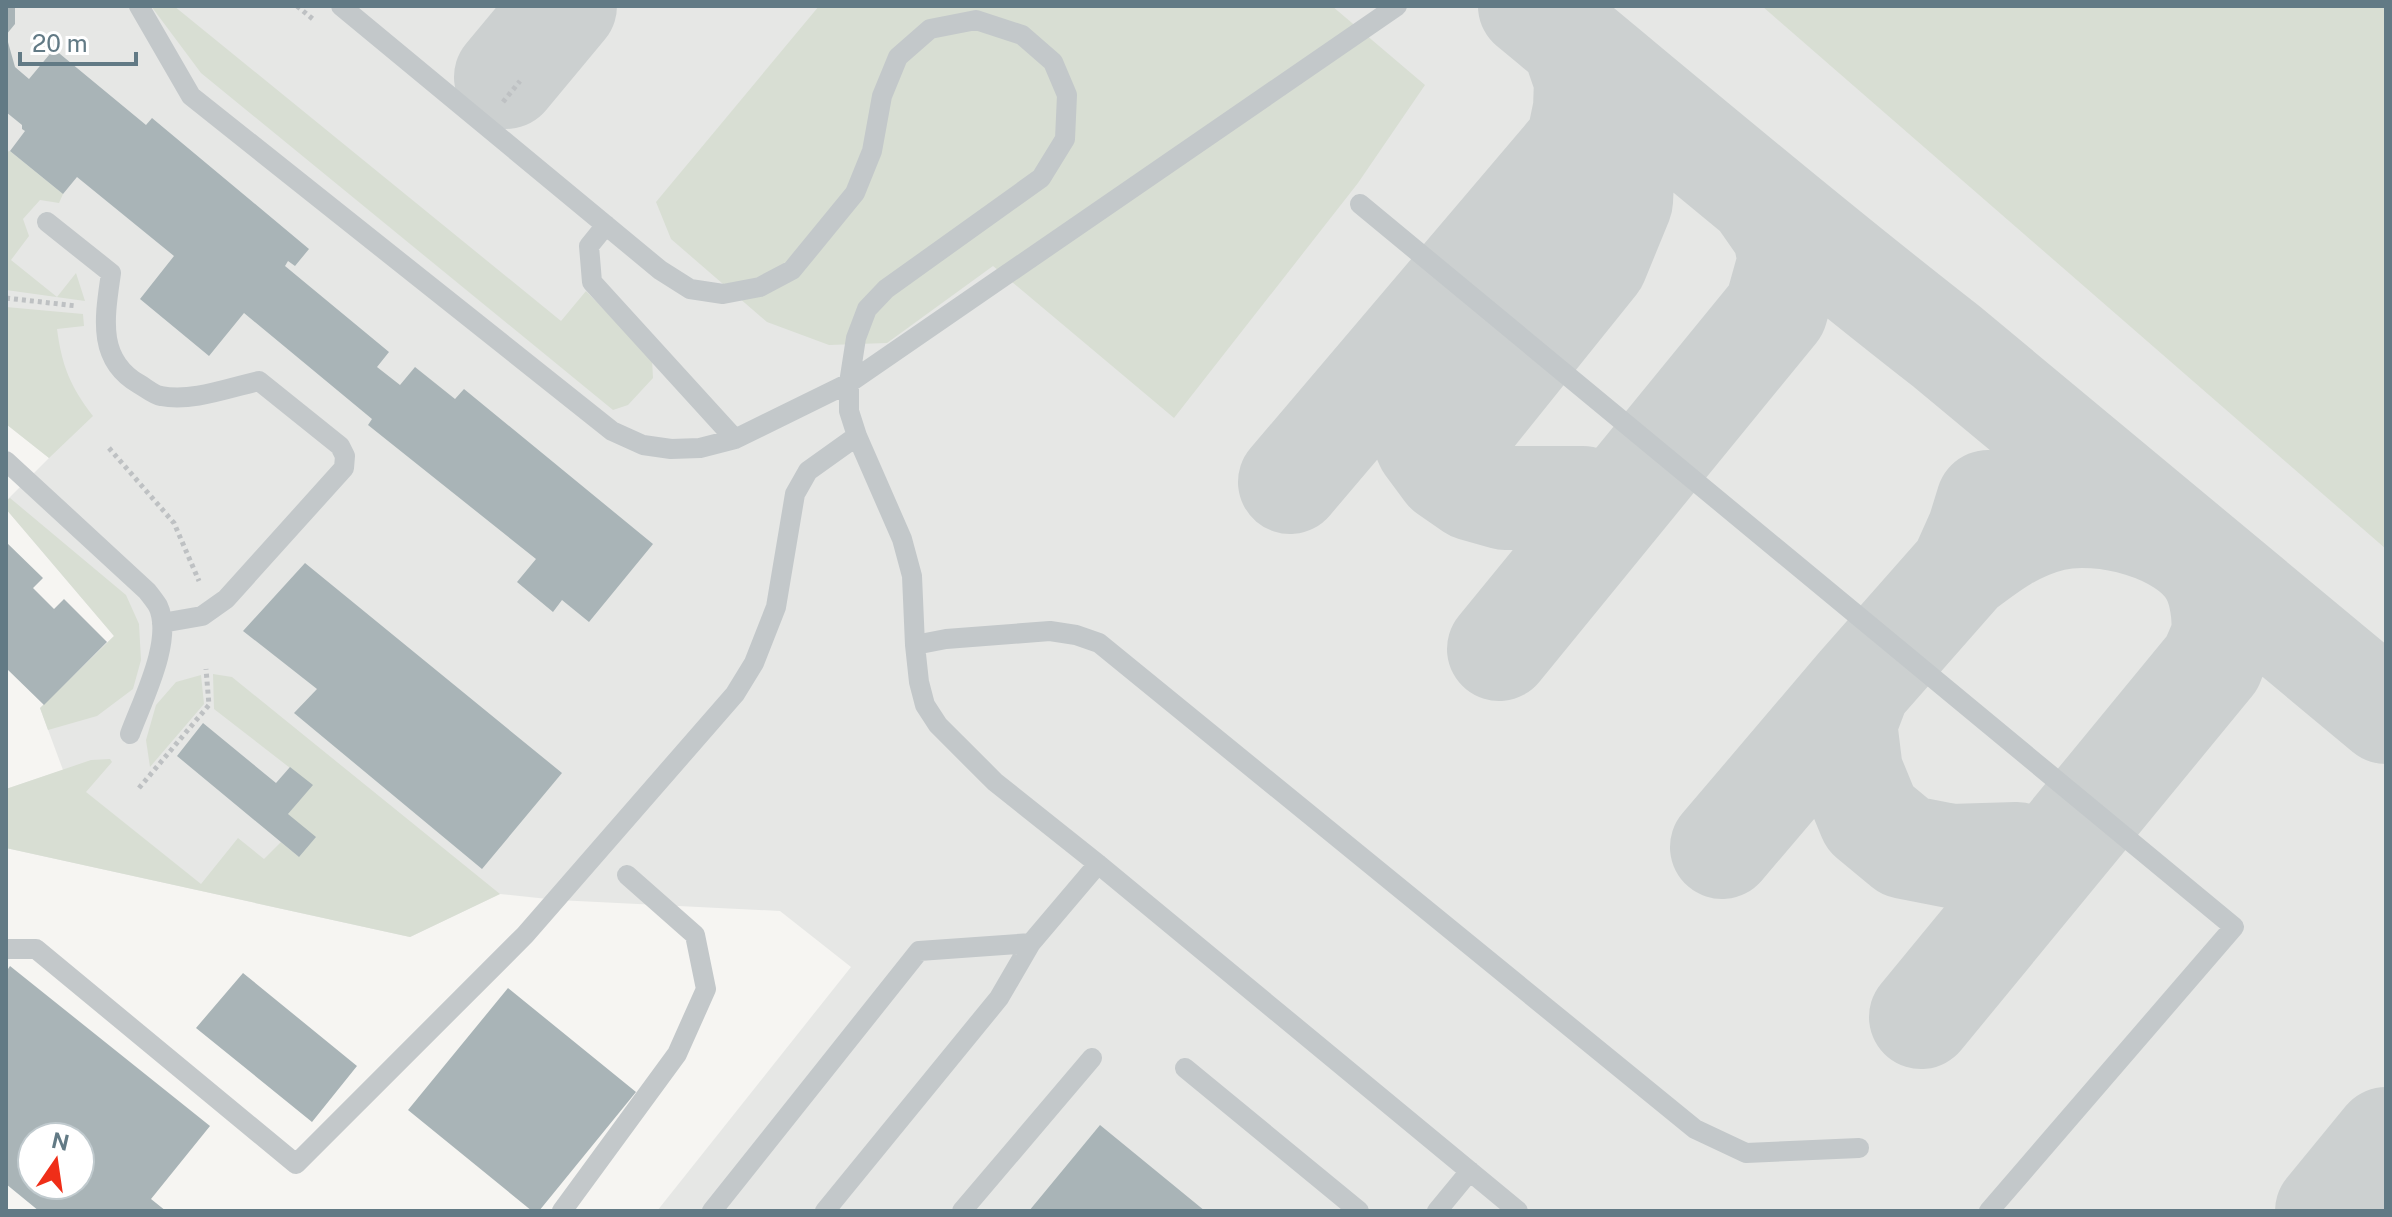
<svg xmlns="http://www.w3.org/2000/svg" width="2392" height="1217" font-family="'Public Sans',sans-serif">
  <style>
    .built { fill: #e6e7e5 }
    .green { fill: #d8ded3 }
    .lines { fill: none; stroke-linecap: round; stroke-linejoin: round }
    .taxiway { stroke: #ccd0d0; stroke-width: 104 }
    .building { fill: #a9b4b7; fill-rule: evenodd }
    .path { stroke: #bec1c3; stroke-width: 5; stroke-dasharray: 4 4; stroke-linecap: butt }
    .lane { stroke: #c3c8ca; stroke-width: 20 }
  </style>
  <rect width="100%" height="100%" fill="#f6f5f2"/>
  <!-- built -->
  <path class="built" d="M6,6H2386V1211H657L851,967L780,911L557,900L500,894L410,937L6,848V789L63,770L40,708L114,636L6,509V501L49,458L6,424Z"/>
  <!-- green -->
  <path class="green" d="M151,6H174L561,321L586,291L652,359L653,378L628,405L613,410L201,73Z
    M819,6H1332L1425,85L1358,183L1174,418L993,266L887,343L829,345L767,322L671,239L656,202Z
    M1762,6H2386V549Z
    M10,151L63,194L59,203L40,200L23,219L29,236L11,260L57,297L76,273L85,301L6,290V152Z
    M6,307L83,314L84,326L57,329C62,366 70,386 93,416L49,458L6,424Z
    M10,498L126,595L139,624L141,660L133,689L97,716L48,730L40,708L114,636L6,509V501Z
    M213,674L232,677L500,894L410,937L6,848V789L91,760L110,759L112,762L86,792L201,884L238,838L264,859L281,842L299,857L288,814L312,785L214,709Z
    M201,675L204,704L150,767L146,740L156,705L176,682Z"/>
  <g class="lines">
    <!-- taxiway -->
    <path class="taxiway" d="M1530,6C1668,120 1805,236 1946,346L2386,712
      M506,77L565,6
      M1410,378L1413,411L1427,444L1447,471L1473,489L1505,498H1583
      M1290,482L1578,143L1585,109L1586,80L1573,42L1588,63L1609,100L1623,161L1621,201L1596,262L1469,420
      M1499,649L1776,310L1790,260L1784,232L1761,199
      M1859,686L1845,723L1851,772L1870,818L1905,847L1951,856L2017,854
      M1722,847L1859,686L1962,569L1979,531L1988,502
      M1921,1017L2212,663C2215,654 2221,644 2223,634C2225,616 2221,590 2212,574C2186,528 2101,508 2053,519C2016,528 1991,547 1962,569
      M2327,1211L2386,1139"/>
  </g>
  <!-- building -->
  <path class="building" d="M6,6L15,7V24L6,35L15,67L29,79L54,49L146,125L152,118L309,249L295,266L288,261L285,266L389,352L377,367L400,385L415,367L455,399L464,389L653,544L589,622L562,600L553,612L517,582L536,559L368,425L372,419L244,313L209,356L140,299L174,256L77,177L63,194L10,151L25,131L22,129V125L6,112Z
    M6,542L43,578L33,588L54,609L64,599L107,642L44,705L6,668Z
    M305,563L562,773L482,869L294,713L317,689L243,631Z
    M203,723L276,783L290,767L313,785L288,814L316,837L299,857L177,756Z
    M10,966L210,1126L151,1199L166,1211H39L6,1184V972ZM32,1137H80V1185H32Z
    M243,973L357,1066L312,1122L196,1028Z
    M508,988L636,1092L539,1211H532L408,1110Z
    M1100,1125L1205,1211H1029Z"/>
  <g class="lines">
    <!-- path -->
    <path class="path" d="M297,6L314,20
      M503,102L520,81
      M6,298L77,306
      M109,448L174,523L199,581
      M139,788L209,705L206,669"/>
    <!-- lane -->
    <path class="lane" d="M139,6L191,96L612,431L643,445L671,449L700,448L735,439L849,383L1397,6
      M341,6L660,270L690,289L723,294L760,287L792,270L855,193L872,151L882,96L898,57L930,29L976,20L1022,35L1053,62L1067,95L1065,139L1041,178L886,289L867,309L856,338L849,383V411L857,436L902,539L912,576L915,645L919,682L925,705L938,725L995,782L1098,864L1518,1211
      M1360,204L2234,927L1989,1211
      M47,222L111,273C105,316 96,359 139,384C146,388 154,395 161,396C192,402 228,388 259,381L340,446L345,456L344,468L226,599L202,616L162,623
      M606,225L589,246L592,282L735,439
      M6,461L147,591C151,596 155,601 158,606C174,640 142,701 130,734
      M915,645L946,639L1050,631L1076,635L1099,643L1695,1129L1746,1153L1859,1148
      M6,949H36L296,1164L525,935L735,694L754,663L776,607L795,494L808,471L857,436
      M1185,1068L1359,1211
      M562,1211L677,1054L706,989L695,935L627,875
      M712,1211L919,951L1031,943
      M825,1211L999,998L1031,943L1098,864
      M962,1211L1092,1058
      M1437,1211L1470,1171"/>
  </g>
  <!-- border -->
  <rect width="2392" height="1217" fill="none" stroke="#627a85" stroke-width="16"/>
  <!-- north arrow -->
  <g transform="translate(56 1161) rotate(13)"><circle r="38" fill="#ffffff" stroke="#c0cace" stroke-width="2"/>
  <path d="M0-6L14 30L0 20L-14 30Z" fill="#ef2e18"/>
  <text y="-12" font-size="22" font-weight="bold" text-anchor="middle" fill="#627a85">N</text>
  </g>
  <!-- scale -->
  <path d="M20 52v12h116v-12" fill="none" stroke="#627a85" stroke-width="4"/>
  <text x="32" y="52" font-size="24" fill="#627a85" stroke="#ffffff" stroke-width="6" paint-order="stroke">20 m</text>
</svg>
